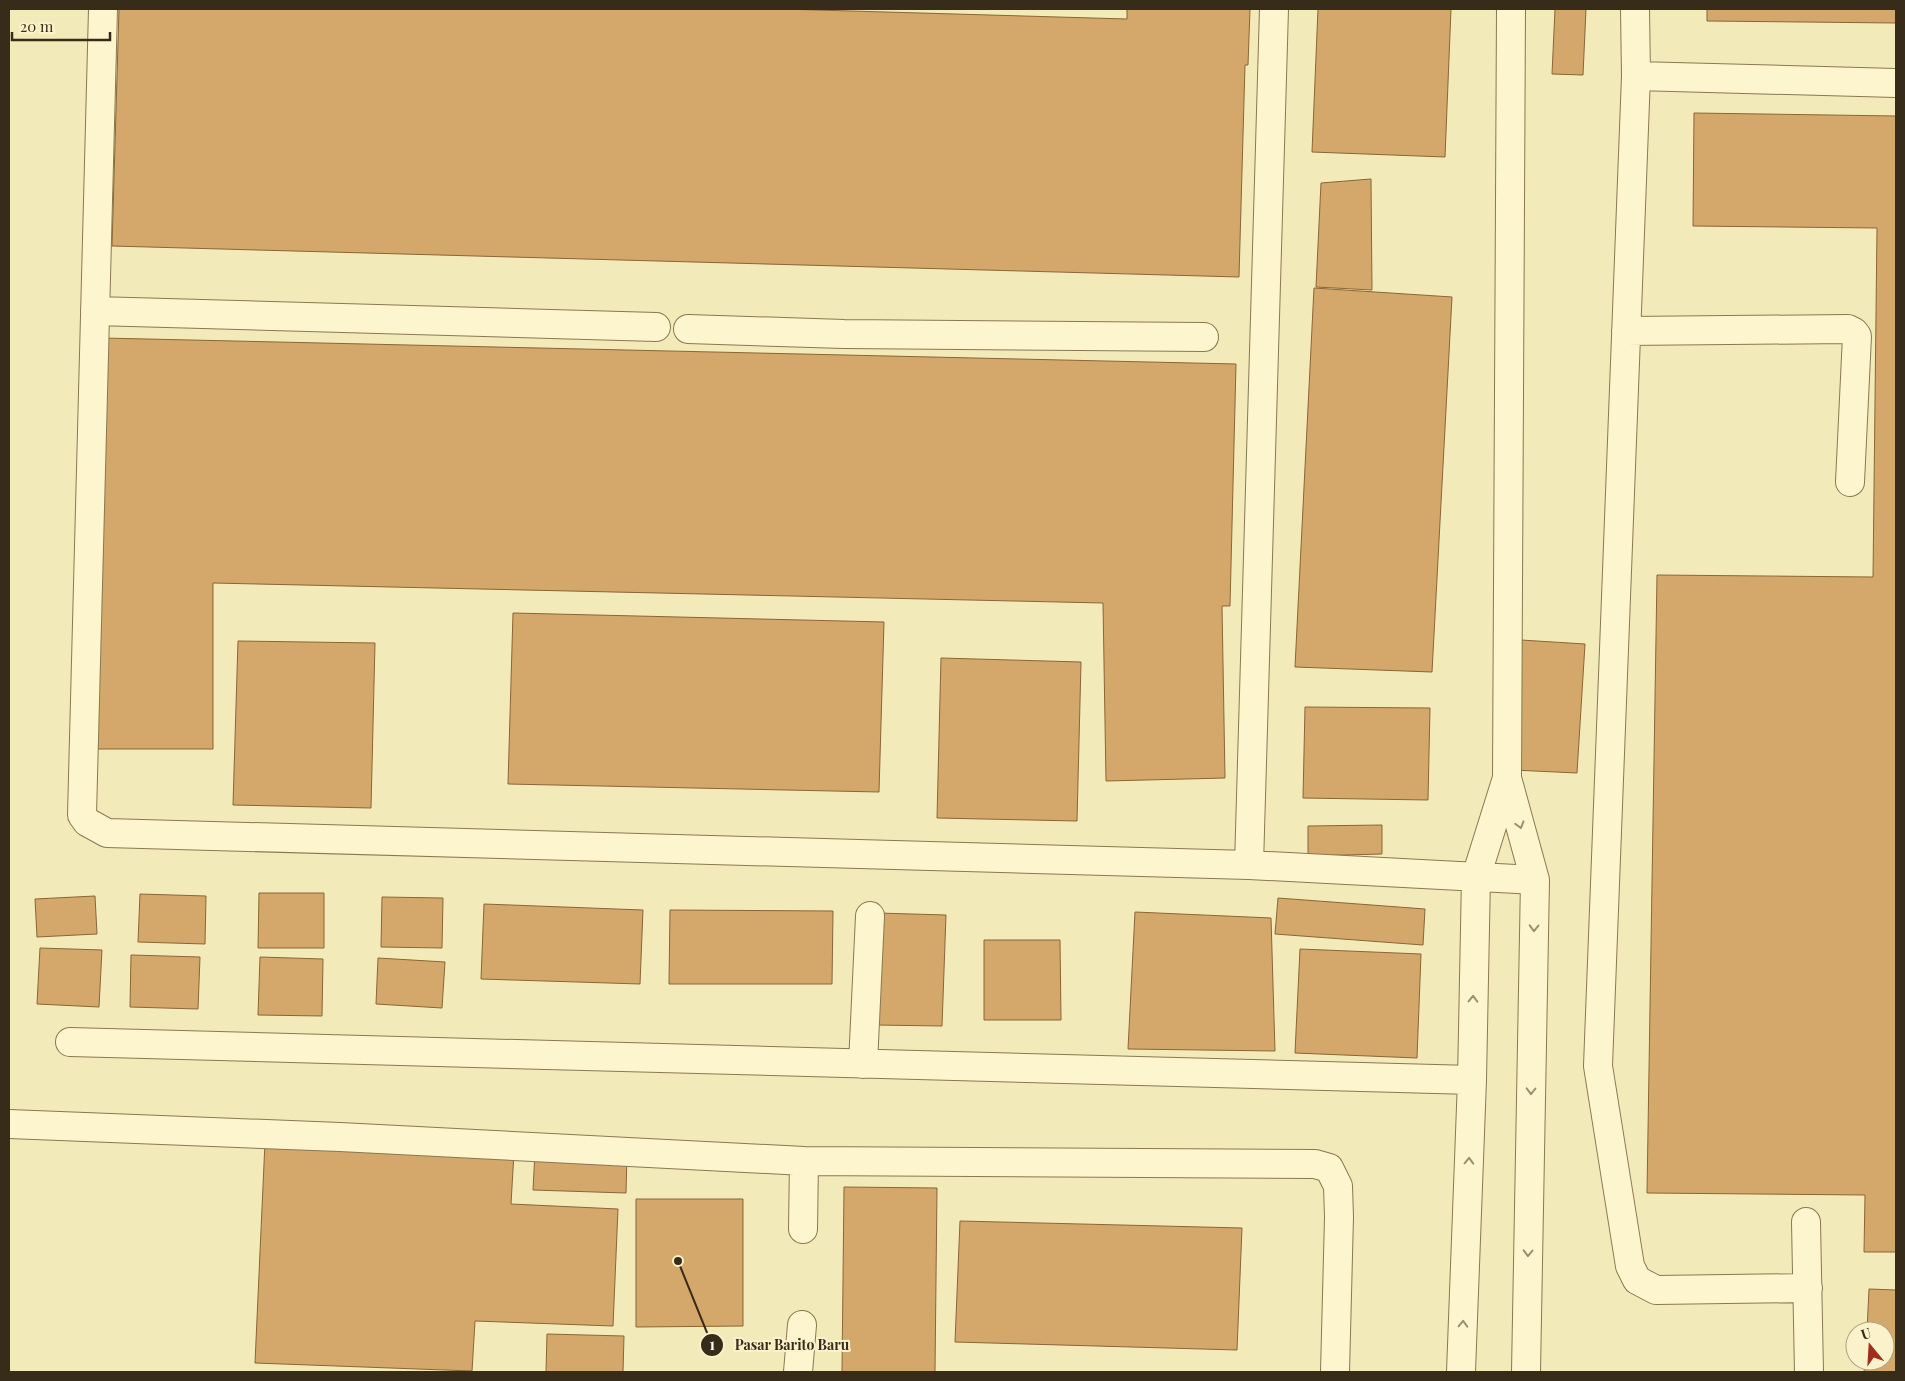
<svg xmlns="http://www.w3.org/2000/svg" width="1905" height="1381" font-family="'Playfair Display',serif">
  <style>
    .building { fill: #d4a76b; stroke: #8b6536 }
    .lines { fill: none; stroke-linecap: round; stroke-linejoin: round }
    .minor-casing { stroke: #8a7852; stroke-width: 30 }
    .minor { stroke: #fcf5cd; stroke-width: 28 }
    .oneway { stroke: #9a9073 }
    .leader { fill: none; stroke: #372c19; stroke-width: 2 }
    .callout-dot { fill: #372c19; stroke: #f9f2ca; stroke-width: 2 }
    .mark-label { font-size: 15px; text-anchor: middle; font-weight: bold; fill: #fff }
    .callout-label { font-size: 14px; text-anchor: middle; font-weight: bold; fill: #372c19; stroke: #f9f2ca; stroke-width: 4; stroke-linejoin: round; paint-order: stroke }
  </style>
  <rect width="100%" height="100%" fill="#f2eab9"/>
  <!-- building -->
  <path class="building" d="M119,9H782L1127,19V9H1250L1248,65H1245L1239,277L112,246Z
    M1318,9H1451L1445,157L1312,152Z
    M1555,9H1586L1583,75L1552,74Z
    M1707,9H1896V23L1707,21Z
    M1694,113L1896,116V1252H1864L1865,1195L1647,1193L1657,575L1873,577L1877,228L1693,226Z
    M1371,179L1372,290L1316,287L1321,183Z
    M1314,288L1452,297L1432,672L1295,667Z
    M103,338L1236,364L1230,606H1222L1225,778L1106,781L1103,603L213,583V749H96Z
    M513,613L884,622L879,792L508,784Z
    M1521,640L1585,644L1577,773L1513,770Z
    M238,641L375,643L371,808L233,805Z
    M941,658L1081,662L1077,821L937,818Z
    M1305,707L1430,708L1428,800L1303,798Z
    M1382,825V854L1308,856V826Z
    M259,893H324V948H258Z
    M140,894L206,896L205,944L138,942Z
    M95,896L97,934L37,937L35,899Z
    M382,897L443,898L442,948L381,947Z
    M1278,898L1425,909L1423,945L1275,934Z
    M484,904L643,910L640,984L481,979Z
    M670,910L833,911L832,984H669Z
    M1135,912L1271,918L1275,1051L1128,1049Z
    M878,913L946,915L942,1026L875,1025Z
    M984,940H1060L1061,1020H984Z
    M40,948L102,950L99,1007L37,1004Z
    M1300,949L1421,954L1417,1058L1295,1053Z
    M131,955L200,957L198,1009L130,1007Z
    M260,957L323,959L322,1016L258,1015Z
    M378,958L445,962L442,1008L376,1004Z
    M265,1142L514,1152L511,1204L618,1209L613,1326L475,1321L472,1371L255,1363Z
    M535,1152L627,1154L626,1193L533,1190Z
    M844,1187L937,1188L935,1372H842Z
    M636,1199H743V1326L636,1327Z
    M960,1221L1242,1228L1237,1350L955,1342Z
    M1869,1289L1896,1290V1372H1864L1865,1361H1885V1331H1867Z
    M547,1334L624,1336L623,1372H546Z"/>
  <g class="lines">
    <!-- minor casing -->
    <g class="minor-casing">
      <path id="minor" d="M103,9L82,815L87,822L107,833L1249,865L1274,9
        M1511,9L1507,778L1535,880L1526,1372
        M1635,9L1636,76L1598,1066L1630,1266L1637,1280L1656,1290L1808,1288
        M1636,76L1896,83
        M95,311L656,327
        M688,329L844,334L1204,337
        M1626,331L1848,329L1854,332L1857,336L1850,482
        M1249,865L1535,880
        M70,1042L1472,1080
        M863,1064L870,916
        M9,1124L340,1137L804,1161L1315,1164L1329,1168L1338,1186L1339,1217L1335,1372
        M1806,1222L1809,1372
        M803,1229L804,1161
        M798,1372L802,1325
        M1461,1372L1472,1080L1476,877L1507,778"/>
    </g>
    <!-- minor -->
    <use href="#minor" class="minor"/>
  </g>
  <!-- one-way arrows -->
  <defs><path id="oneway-chevron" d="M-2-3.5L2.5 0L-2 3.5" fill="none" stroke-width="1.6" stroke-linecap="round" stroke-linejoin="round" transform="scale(1.25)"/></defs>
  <g class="oneway">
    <use href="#oneway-chevron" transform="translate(1520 825) rotate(74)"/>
    <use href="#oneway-chevron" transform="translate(1534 928) rotate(91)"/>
    <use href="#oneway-chevron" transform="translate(1473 999) rotate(-89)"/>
    <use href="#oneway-chevron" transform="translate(1531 1091) rotate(91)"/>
    <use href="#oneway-chevron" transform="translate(1469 1161) rotate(-88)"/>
    <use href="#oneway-chevron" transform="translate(1528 1253) rotate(91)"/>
    <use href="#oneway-chevron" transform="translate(1463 1324) rotate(-88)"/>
  </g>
  <!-- callouts -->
  <path class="leader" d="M678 1261L712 1345"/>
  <g class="callout-dot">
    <circle cx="678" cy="1261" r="5"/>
    <circle cx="712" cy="1345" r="12"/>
  </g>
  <g class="mark-label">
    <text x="712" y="1350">1</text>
  </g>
  <g class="callout-label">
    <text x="792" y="1350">Pasar Barito Baru</text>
  </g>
  <!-- border -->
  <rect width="1905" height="1381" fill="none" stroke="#372c19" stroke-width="20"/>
  <!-- north arrow -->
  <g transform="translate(1870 1346) rotate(342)"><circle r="24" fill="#f9f2ca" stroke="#aba383"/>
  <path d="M0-4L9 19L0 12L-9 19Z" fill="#9f2f1d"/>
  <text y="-8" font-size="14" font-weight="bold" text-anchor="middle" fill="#372c19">U</text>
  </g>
  <!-- scale -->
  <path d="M12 32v8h98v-8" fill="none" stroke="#372c19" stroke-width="2.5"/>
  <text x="20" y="32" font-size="15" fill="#372c19" stroke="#f9f2ca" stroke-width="4" paint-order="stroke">20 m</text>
</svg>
